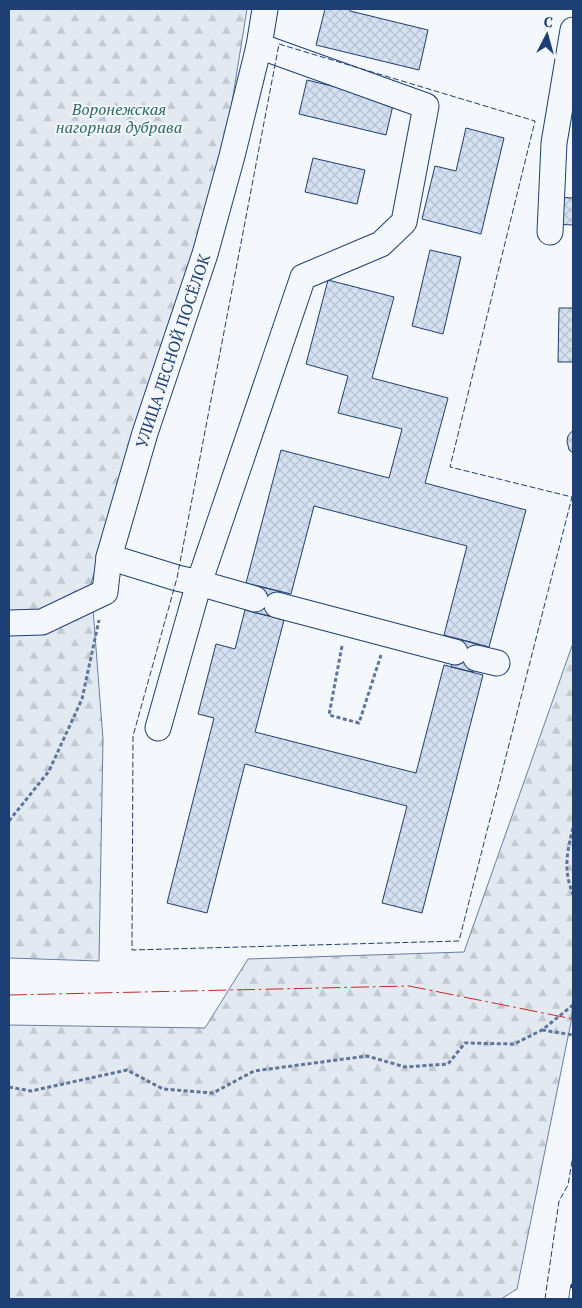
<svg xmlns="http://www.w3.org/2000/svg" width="582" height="1308" font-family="'PT Serif',serif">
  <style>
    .forest { fill: url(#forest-firs); stroke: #687fa3 }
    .building { fill: url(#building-cross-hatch); stroke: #1d3f73 }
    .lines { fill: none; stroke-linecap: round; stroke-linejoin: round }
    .minor-casing { stroke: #1d3f73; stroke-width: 27 }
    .path { stroke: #5e769c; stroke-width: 3; stroke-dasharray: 4 2.5; stroke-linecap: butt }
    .minor { stroke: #f4f7fb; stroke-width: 25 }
    .rail-casing { stroke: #1d3f73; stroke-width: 5.5 }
    .rail { stroke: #f4f7fb; stroke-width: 4; stroke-dasharray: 11; stroke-linecap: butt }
    .fence { stroke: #1d3f73; stroke-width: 1; stroke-dasharray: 6 2.5; stroke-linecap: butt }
    .power { stroke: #c62828; stroke-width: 1; stroke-dasharray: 18 4 2.5 4; stroke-linecap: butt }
    .labels { text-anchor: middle; stroke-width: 4; stroke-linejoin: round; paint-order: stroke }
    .park-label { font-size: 16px; font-style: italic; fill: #2c6c60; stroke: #f4f7fb }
    .street-label { font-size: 16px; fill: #1d3f73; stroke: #f4f7fb }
  </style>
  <defs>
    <pattern id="forest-firs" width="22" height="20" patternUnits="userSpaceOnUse" patternTransform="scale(1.25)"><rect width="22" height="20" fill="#e3e9f0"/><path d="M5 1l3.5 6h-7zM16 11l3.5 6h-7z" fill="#c2c9d1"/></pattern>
    <pattern id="building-cross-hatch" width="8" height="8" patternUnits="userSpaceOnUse" patternTransform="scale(1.25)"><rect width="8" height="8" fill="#d5e0f0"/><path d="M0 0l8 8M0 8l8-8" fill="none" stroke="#b6c1d1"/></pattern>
  </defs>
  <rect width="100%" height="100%" fill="#f4f7fb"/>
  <!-- forest -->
  <path class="forest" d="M9,9H247L223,158L192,265L91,583L103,739L99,961L9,958Z
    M573,643V1000L571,1022L517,1289L501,1299H9V1025L205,1028L248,959L464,952Z"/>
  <!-- building -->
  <path class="building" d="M325,9H350V11L428,30L419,70L316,45Z
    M307,80L394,101L386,135L299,114Z
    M466,128L504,138L481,234L422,219L435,166L456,171Z
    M313,158L365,170L357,204L305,192Z
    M554,197L573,198V225L553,224Z
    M430,250L461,257L443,334L412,326Z
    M328,280L394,297L372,378L448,398L425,483L526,510L489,647L444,635L467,546L314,506L291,594L246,583L281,450L389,478L402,429L338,413L348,376L306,364Z
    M559,308H573V362H558Z
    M573,430V453L569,450L567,441L568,436Z
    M258,586L281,592L274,617L252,612Z
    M245,610L284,620L255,732L416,773L444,665L483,675L422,913L382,903L407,806L245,764L207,913L167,903L214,718L198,714L216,644L235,649Z
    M458,639L480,645L473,672L451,667Z"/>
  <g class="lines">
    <!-- minor casing -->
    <g class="minor-casing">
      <g id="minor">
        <path d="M550,232L554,143L573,30"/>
        <path d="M109,557L177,578L199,583L255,599"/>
        <path d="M277,605L455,652"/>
        <path id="s1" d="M9,623L42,622L105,592L109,557L145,433L205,254L232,156L259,46L265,9"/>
        <path d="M476,658L497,663"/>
        <path d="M158,728L199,583L303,277L381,244L404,222L426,106L259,46"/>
      </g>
    </g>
    <!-- path -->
    <path class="path" d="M342,646L329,715L359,723L381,655
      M9,821L49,771L82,699L99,620
      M573,828C567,851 563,871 573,894
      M542,1030L573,1035
      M9,1087L31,1091L127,1070L163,1089L213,1093L254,1071L367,1056L405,1067L448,1064L465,1043L514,1044L542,1030L573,1005"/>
    <!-- minor -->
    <use href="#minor" class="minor"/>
    <!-- rail casing -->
    <g class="rail-casing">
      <path id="rail" d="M571,1299L573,1286"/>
    </g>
    <!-- rail -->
    <use href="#rail" class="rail"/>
    <!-- fence -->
    <path class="fence" d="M279,44L535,121L450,467L572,497L459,941L132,950L133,736L177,578Z
      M545,1299L559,1201L568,1185L573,1155"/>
    <!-- power -->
    <path class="power" d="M9,995L409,986L573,1019"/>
  </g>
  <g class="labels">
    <!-- park labels -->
    <g class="park-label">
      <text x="119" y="115">Воронежская<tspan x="119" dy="18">нагорная дубрава</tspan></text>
    </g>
    <!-- street labels -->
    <g class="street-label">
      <text dy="6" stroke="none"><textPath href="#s1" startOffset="354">УЛИЦА ЛЕСНОЙ ПОСЁЛОК</textPath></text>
    </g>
  </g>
  <!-- border -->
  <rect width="582" height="1308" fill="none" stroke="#1d3f73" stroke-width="20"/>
  <!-- north arrow -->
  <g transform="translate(547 35) rotate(6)" stroke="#f4f7fb" stroke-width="4" paint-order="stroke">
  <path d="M0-4L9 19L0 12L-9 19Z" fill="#1d3f73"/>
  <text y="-8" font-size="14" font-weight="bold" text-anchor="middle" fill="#1d3f73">С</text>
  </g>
</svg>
